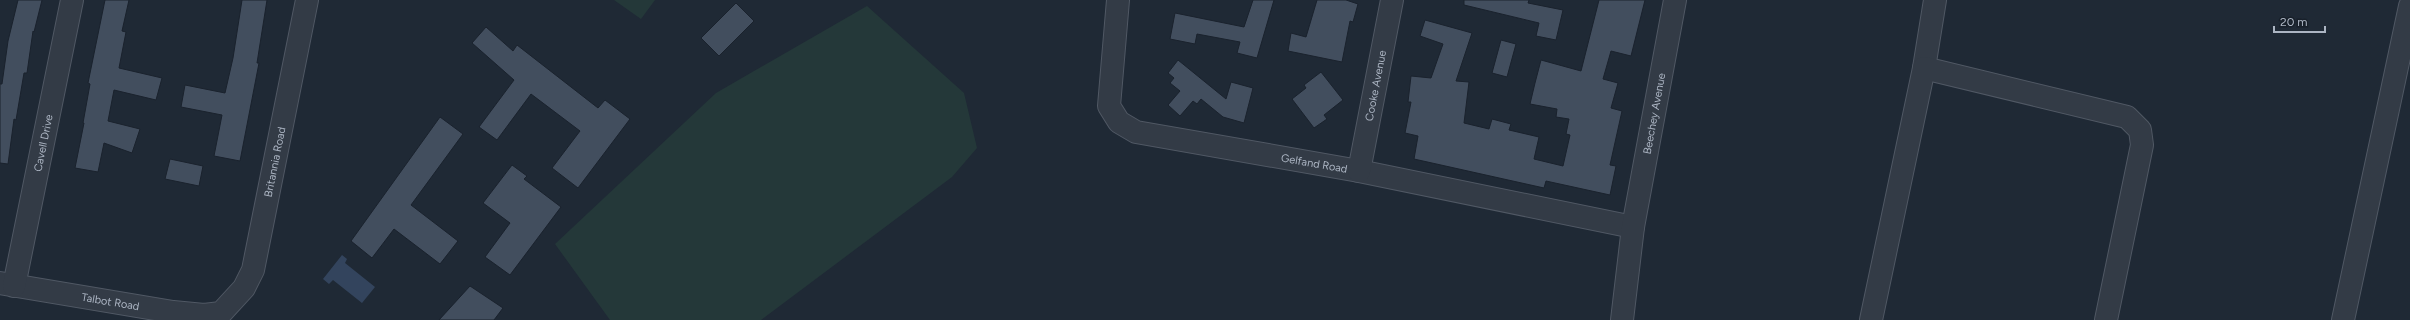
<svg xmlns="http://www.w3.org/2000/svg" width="2410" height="320" font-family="Figtree,sans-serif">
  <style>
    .green { fill: #243839 }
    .water { fill: #33445d }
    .building { fill: #424e5e; stroke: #1a222d }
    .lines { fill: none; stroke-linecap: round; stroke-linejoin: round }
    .minor-casing { stroke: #505864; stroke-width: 24 }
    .minor { stroke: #333b46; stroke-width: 22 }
    .labels { text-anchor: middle; stroke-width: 3; stroke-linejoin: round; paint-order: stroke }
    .street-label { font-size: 11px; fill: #acb5c3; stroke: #18202a }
  </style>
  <rect width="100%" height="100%" fill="#1f2935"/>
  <!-- green -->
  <path class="green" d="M614,0H655L641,19Z
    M867,6L964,93L977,148L952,177L761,320H610L555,244L716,93Z"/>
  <!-- water -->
  <path class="water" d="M342,255L347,259L345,263L375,287L362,303L333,280L329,284L323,279Z"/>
  <!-- building -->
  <path class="building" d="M18,0H42L34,32L33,31L27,73H24L16,120L14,119L8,164L0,163V84H2L8,41Z
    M105,0H129L122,31L126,32L119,68L162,78L156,100L114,90L108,121L140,129L132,153L104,143L98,172L75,168L84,123H83L90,84L88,83Z
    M242,0H267L257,63H259L240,161L214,156L222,115L181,107L185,85L225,93L233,58Z
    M1253,0H1274L1257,58L1237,53L1240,42L1197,34L1195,44L1170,39L1175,13L1244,27Z
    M1317,0H1346L1358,4L1353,22L1350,21L1342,62L1288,51L1291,33L1306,37Z
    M1464,0H1529L1528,3L1563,10L1556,40L1536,36L1539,23L1464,5Z
    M1599,0H1645L1631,56L1611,51L1603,79L1618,83L1611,108L1622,111L1610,165L1616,166L1610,195L1546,181L1544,188L1414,159L1418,136L1405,133L1411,102H1408L1411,76L1431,78L1443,44L1420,36L1425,20L1472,33L1456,81L1469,82L1464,123L1489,129L1492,119L1511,124L1509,130L1539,137L1534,159L1563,166L1570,135L1566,134L1569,119L1556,117L1557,109L1530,104L1535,83L1541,60L1581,71Z
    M736,3L754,21L719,56L701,38Z
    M486,27L513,51L517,45L598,108L605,100L630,119L578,188L552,168L580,131L531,94L497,140L479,127L514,80L472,43Z
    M1501,40L1516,44L1507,77L1492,73Z
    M1178,60L1226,99L1231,82L1253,88L1244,123L1223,117L1201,99L1197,104L1193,101L1180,116L1168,105L1180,91L1170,83L1174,78L1168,73Z
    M1321,72L1343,100L1324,115L1327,119L1314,128L1292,99L1306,88L1304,85Z
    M440,117L463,134L411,205L458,241L440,264L394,229L372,258L351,241Z
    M170,159L203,166L199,186L165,179Z
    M512,165L527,176L524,179L561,207L510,275L485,257L510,223L483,203Z
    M470,286L503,308L494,320H439Z"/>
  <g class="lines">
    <!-- minor casing -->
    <g class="minor-casing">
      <g id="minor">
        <path id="s1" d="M1118,0L1109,106L1119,122L1136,132L1359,171L1633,227"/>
        <path d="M1924,68L1935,0"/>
        <path id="s2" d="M1359,171L1392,0"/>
        <path id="s3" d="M0,283L173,312L204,315L221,313L244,288L253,270L307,0"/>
        <path id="s4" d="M14,286L72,0"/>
        <path id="s5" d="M1622,320L1633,227L1675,0"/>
        <path d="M1871,320L1924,68L2127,117L2140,130L2142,145L2106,320"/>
        <path d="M2343,320L2410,6"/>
      </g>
    </g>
    <!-- minor -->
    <use href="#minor" class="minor"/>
  </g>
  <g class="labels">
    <!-- street labels -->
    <g class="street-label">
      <text dy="4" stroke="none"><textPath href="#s2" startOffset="87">Cooke Avenue</textPath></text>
      <text dy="4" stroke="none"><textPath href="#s5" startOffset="209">Beechey Avenue</textPath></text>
      <text dy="4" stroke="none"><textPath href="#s4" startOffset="146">Cavell Drive</textPath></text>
      <text dy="4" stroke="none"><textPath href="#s3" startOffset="388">Britannia Road</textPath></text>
      <text dy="4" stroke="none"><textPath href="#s1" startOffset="326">Gelfand Road</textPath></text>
      <text dy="4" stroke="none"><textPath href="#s3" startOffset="112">Talbot Road</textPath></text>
    </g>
  </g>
  <!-- scale -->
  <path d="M2274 26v6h51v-6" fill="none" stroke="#acb5c3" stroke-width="2"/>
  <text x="2280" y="26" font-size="12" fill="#acb5c3" stroke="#18202a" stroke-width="3" paint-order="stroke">20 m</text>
</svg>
